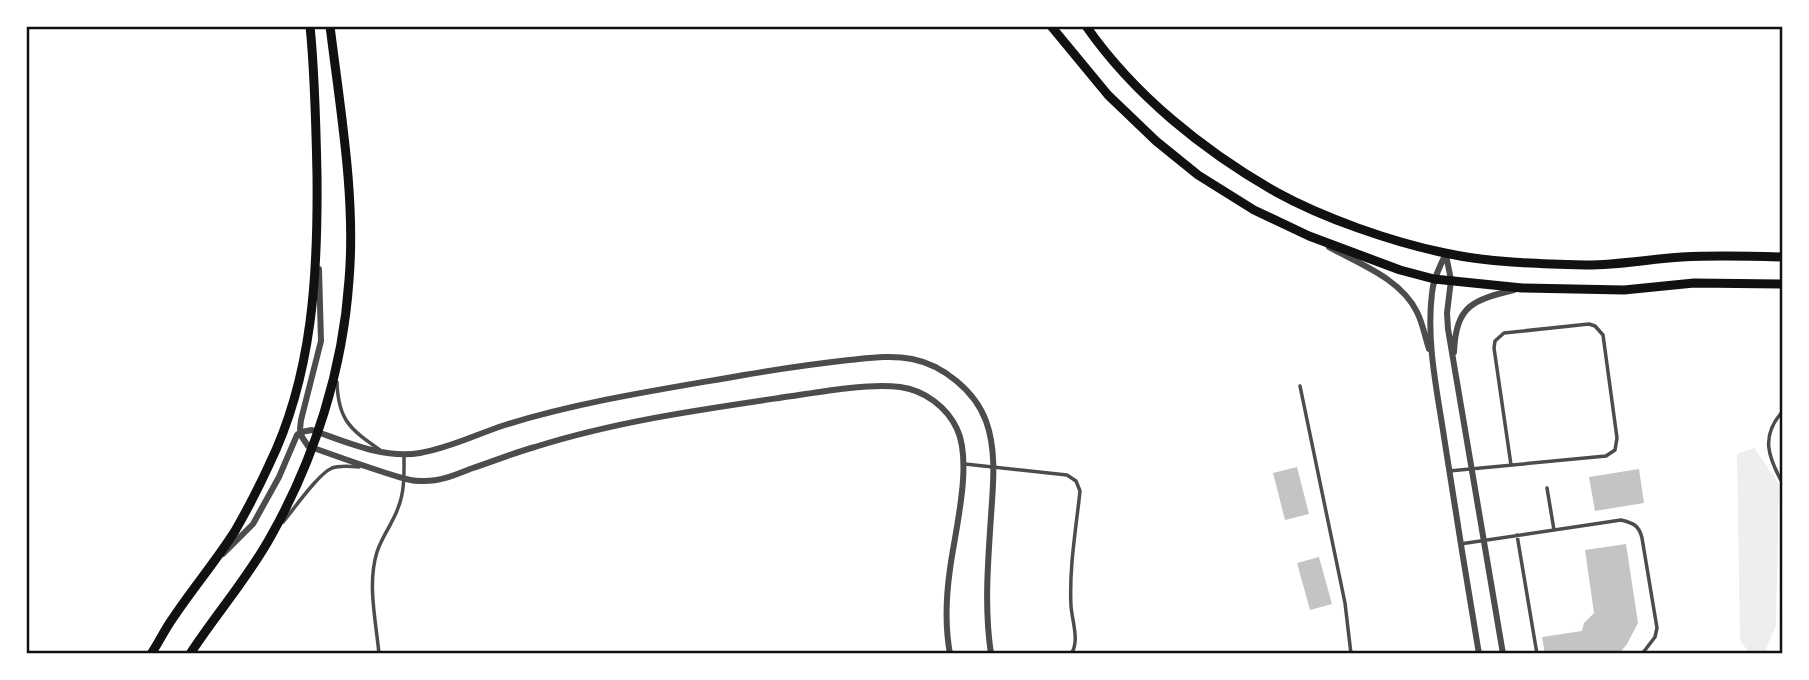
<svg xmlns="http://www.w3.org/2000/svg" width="1809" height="680" font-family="Literata,serif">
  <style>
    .green { fill: #eee }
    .building { fill: #c4c4c4 }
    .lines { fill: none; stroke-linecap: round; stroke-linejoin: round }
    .service { stroke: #4c4c4c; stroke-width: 3.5 }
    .minor { stroke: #4c4c4c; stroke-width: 6 }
    .secondary { stroke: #111; stroke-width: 9 }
    .neatline { fill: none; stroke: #111; stroke-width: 2.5 }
  </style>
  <rect width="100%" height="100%" fill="#fff"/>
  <!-- green -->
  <path class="green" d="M1754,448L1779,484L1776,625L1766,649L1771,654H1750L1740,640L1737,454Z"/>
  <!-- building -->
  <path class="building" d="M1297,467L1309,514L1285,520L1273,473Z
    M1639,469L1644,503L1595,511L1589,477Z
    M1626,544L1638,623L1627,644L1619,654H1545L1542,637L1582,631L1584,623L1594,613L1585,550Z
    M1319,557L1332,604L1310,610L1297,563Z"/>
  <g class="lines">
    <!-- service -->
    <path class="service" d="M337,382C338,420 350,429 380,450
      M1300,386L1345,603L1351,654
      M1783,411C1760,436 1768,457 1783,484
      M965,464L1067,475L1076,481L1080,491C1076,529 1069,568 1071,606C1072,621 1080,641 1071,654
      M1449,471L1606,456L1615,450L1617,438L1603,335L1595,326L1589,324L1504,333L1495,341L1494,348L1511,465
      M1547,488L1554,530
      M283,522C294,509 318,474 332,468C340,465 350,466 359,467
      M1517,535L1537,654
      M1460,544L1621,520C1633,523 1639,525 1642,538L1657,628L1655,637L1642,654
      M379,654C376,621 367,584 377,552C382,536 393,523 398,508C405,491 404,472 404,454"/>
    <!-- minor -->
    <path class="minor" d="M1329,247C1360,264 1401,279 1417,312C1423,324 1425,337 1429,349
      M1446,253C1440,267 1433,279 1432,293C1426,341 1437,390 1444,437C1455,509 1467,582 1479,654
      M1446,255L1451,280L1447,313L1448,329L1503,654
      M319,269L321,341L301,420L300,429L302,437L308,446C333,455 358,464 383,472C396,476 411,482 424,481C441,481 455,475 470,469C492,462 513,453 535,447C614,422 697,410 779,398C815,393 864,383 900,387C924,390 947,407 957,429C973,463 955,531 950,569C946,597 945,627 950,654
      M1454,352C1456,305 1473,300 1514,290
      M223,554L253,524L279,477L297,435L301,432L312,430C346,442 383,459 420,453C450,448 477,434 505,425C582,401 664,389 744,375C779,369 813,364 849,360C870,358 891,355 912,359C943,365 975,391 986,421C997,451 993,486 991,516C988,562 984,608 991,654"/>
    <!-- secondary -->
    <path class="secondary" d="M1051,26L1108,95L1156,141L1198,175L1254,210L1309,236L1400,270L1434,279L1522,288L1624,290L1694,283L1783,284
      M1086,26C1134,95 1204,151 1276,192C1323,218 1392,242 1445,253C1491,263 1541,264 1587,265C1619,265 1650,259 1682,257C1716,255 1749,256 1783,257
      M151,654C159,642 165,629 173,618C193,588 216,561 235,531C247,510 259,487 269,465C313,375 318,273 317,175C316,125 315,75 310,26
      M190,654C216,614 248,578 271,536C315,458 343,369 349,280C356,198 340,108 330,26"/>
  </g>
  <!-- border -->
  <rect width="1809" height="680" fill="none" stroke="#ffffff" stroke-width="56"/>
  <rect x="28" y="28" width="1753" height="624" class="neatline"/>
</svg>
